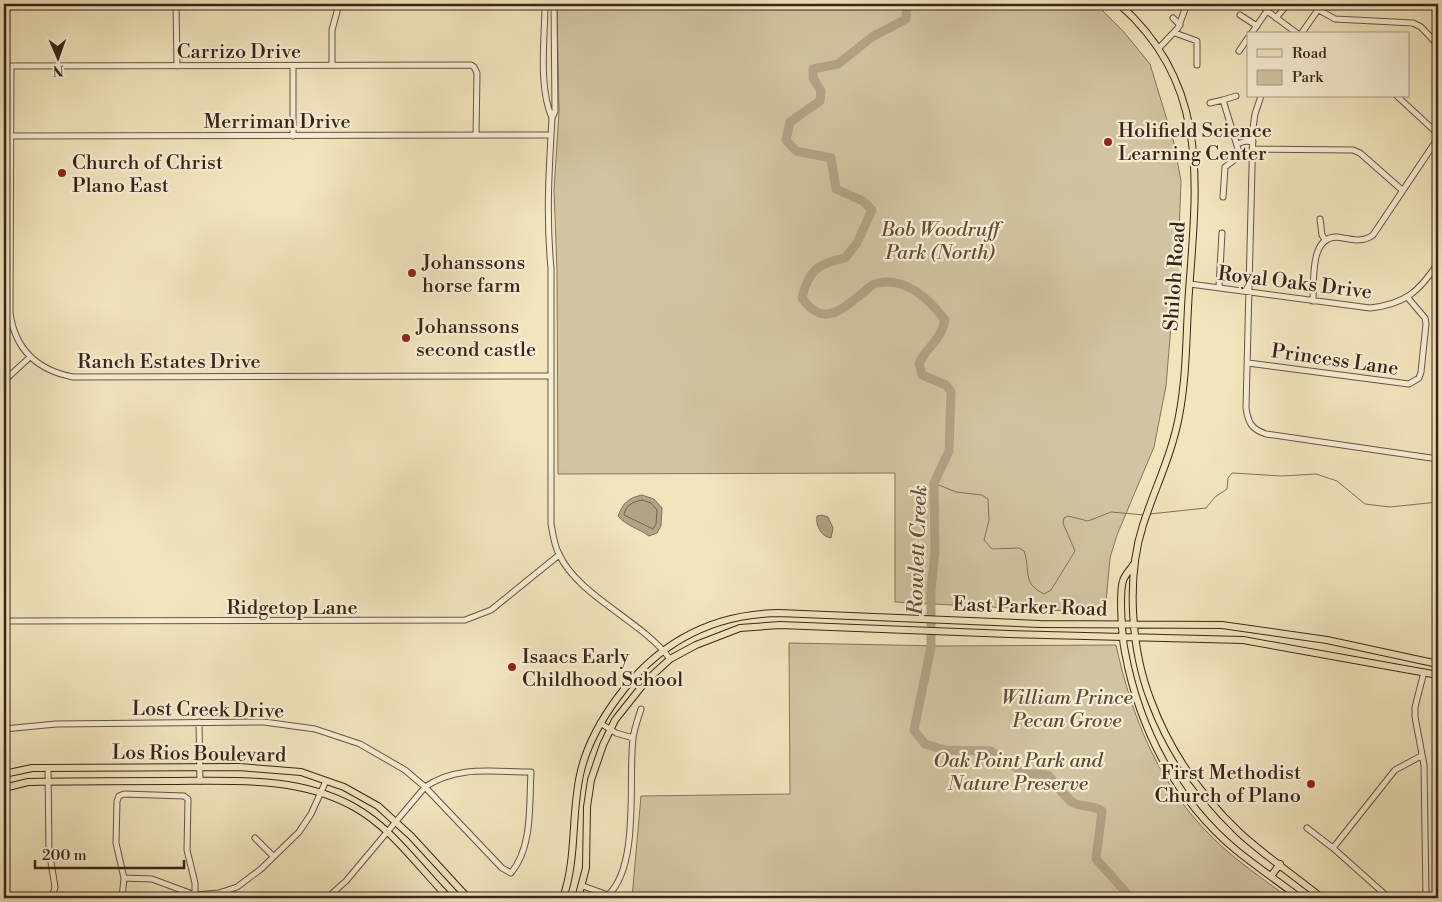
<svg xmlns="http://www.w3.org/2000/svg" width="1442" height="902" font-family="'Libre Bodoni',serif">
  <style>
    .green { fill: #d2c4a2; stroke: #85745d }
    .water { fill: #b3a386; stroke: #82705a }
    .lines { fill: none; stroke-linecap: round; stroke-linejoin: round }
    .shore { stroke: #76644f; stroke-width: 1 }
    .stream { stroke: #82705a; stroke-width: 1 }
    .river { stroke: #b3a386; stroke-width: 9 }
    .minor-casing { stroke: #665442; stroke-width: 7 }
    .major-casing { stroke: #382418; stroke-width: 8 }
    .minor { stroke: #f7eed5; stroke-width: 5 }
    .major { stroke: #f2e5be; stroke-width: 6 }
    .poi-dot { fill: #8f2418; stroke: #f7eed5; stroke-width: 2 }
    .labels { text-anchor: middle; stroke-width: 4.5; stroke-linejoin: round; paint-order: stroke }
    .street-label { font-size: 20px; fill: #382418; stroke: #f7eed5 }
    .poi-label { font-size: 20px; fill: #382418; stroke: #f7eed5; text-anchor: start }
    .park-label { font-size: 20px; font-style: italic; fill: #5e4c3a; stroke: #f7eed5 }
    .water-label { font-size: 21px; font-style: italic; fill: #63503e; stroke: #f7eed5 }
  </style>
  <rect width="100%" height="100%" fill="#f2e5be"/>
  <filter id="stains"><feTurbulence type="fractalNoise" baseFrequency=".004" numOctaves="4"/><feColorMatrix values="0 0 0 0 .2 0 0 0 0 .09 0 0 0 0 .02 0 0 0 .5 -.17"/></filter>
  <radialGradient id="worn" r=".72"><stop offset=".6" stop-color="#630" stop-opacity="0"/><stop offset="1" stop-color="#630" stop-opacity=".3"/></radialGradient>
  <!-- green -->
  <path class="green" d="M557,4H1096L1123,31L1150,64L1174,143L1181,181L1179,233L1182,251L1180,313L1171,326L1166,386L1154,447L1117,535L1110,558L1105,613L895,602V473L558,474L557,270L554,190L559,112Z
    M789,643L942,646L1116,645C1132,718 1159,786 1214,839C1236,861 1264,879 1288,898H632L641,796L790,794Z"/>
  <!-- water -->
  <path class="water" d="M642,495L654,499L662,508L661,526L657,533L649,536C638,528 626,526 618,516C623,503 628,498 642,495Z
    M822,515L828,517L833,528L831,538C822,537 815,526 817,516Z"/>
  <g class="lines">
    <!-- shore -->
    <path class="shore" d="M642,500L651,503L657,510L656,524L653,529L624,515C626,505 632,502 642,500Z"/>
    <!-- stream -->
    <path class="stream" d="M934,483L956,492L982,495L988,499L989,520L984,540L992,549L1019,548L1024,551C1031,570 1021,583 1044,594L1051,590L1075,551L1063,523L1064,518L1068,516L1088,521L1111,512L1144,515
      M1150,514L1206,508L1215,497L1227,489L1228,478L1232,473L1282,476L1316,474L1337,481L1365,504L1390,507L1438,502"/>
    <!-- river -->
    <path class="river" d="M907,4L906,19L872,37L838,64L813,69V78L821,91L820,101L790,122L786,140L796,151L831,158L836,189L863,201L872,210L857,243L845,258C819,263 808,270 802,298C824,329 842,309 865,291C869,288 873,283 878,283C906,277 930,300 945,320C941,340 928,346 919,363L922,375L946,385L951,392L949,451L934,483L935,552L931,590V647L914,730L925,744L945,750L991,751L1024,773L1048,775C1056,784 1065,799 1076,804C1085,807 1093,805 1102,811L1096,859L1131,898"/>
    <!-- minor casing -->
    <g class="minor-casing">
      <path id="minor" d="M176,4L177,66
        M545,4C545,38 538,86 552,118
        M554,4L555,111L552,118C549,169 546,217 551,268V524C553,534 554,545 559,554C578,596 641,620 670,659
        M1262,4L1267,11L1298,34
        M1319,10L1335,19L1413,23L1421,27L1438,45
        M1240,15L1257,26
        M1173,18L1180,25
        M1276,18L1287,5
        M1175,33L1197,41V65
        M1251,34L1267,11
        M1301,34L1322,4
        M1159,48L1178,28L1187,4
        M1239,51L1248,38
        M332,64V30L339,4
        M4,66L471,65L474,67L477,73L476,135
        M11,66L10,313C15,349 37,370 73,377L551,376
        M293,66V136
        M1261,96L1255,114L1253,128L1246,408C1248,422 1251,429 1266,434L1438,459
        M1397,96L1438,134
        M1210,103L1223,100
        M4,136L551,135
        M1237,144L1246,141L1253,142
        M1252,149L1353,150L1360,153L1402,190
        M1237,154L1253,157
        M1223,197L1225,167L1233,161L1238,149L1223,100L1236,96
        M1320,219L1322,235L1325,240
        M1190,284L1370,308C1405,304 1419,292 1438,263
        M1219,287L1222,233
        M1313,301C1314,280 1309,230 1343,238C1353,240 1364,242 1373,235L1438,138
        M1248,363L1409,384L1419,378L1421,372L1426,324L1425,318L1408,298
        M4,381L30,357
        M4,621L465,620L491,610L559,555
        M1424,672L1415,707V717L1424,765L1426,898
        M199,722L200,781
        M600,723L616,733L633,738
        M4,729L56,724L264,722L315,729L360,744L405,770L425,787L502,868L511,873C533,847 529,804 531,772C493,772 457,765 425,787L346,881L327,898
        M48,769L49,850L55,887L52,898
        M1307,828L1333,848L1389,898
        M255,838L273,856
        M1333,848L1395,770L1421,756
        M124,878L152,879L195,895L219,893L237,887L261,869L299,832L311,814L326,781
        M583,886L608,895C640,866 628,778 633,739C634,729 638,719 641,709
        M122,898L124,878L116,843L117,801L119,796L124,794L184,796L188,799L187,850L195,883V895
        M430,898L433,896L436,898"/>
    </g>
    <!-- major casing -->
    <g class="major-casing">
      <path id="major" d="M1119,4C1210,84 1197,182 1189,291C1186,332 1187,375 1179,416C1172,454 1155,488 1143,525C1126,578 1131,650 1151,701C1170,752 1201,796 1240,833C1265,856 1295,876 1322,898
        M1133,565C1130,570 1124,576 1123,581C1119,593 1122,639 1125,652C1139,728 1176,800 1236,850C1257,867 1279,882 1300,898
        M4,774L32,768L239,767L301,772L344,787L378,806L411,836L468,898
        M4,788L28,782C76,781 124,781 172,781C233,781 299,776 354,807C392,828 419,868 449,898
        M1271,876L1280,864
        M563,898C577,858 571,816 580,775C586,746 601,720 618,697C658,643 712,614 779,613L1040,624L1222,625L1327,640L1438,664
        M578,898L586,868L587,807L591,780L603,745L615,720L646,681L670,659L696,645L740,628L780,625L1009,634L1243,640L1438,675"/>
    </g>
    <!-- minor -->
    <use href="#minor" class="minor"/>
    <!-- major -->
    <use href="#major" class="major"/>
  </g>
  <!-- markers -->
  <g class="poi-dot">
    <circle cx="1108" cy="142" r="5"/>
    <circle cx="62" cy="173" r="5"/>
    <circle cx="412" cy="273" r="5"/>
    <circle cx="406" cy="338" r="5"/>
    <circle cx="512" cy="667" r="5"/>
    <circle cx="1311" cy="784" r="5"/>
  </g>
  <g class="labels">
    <!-- street labels -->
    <g class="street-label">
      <text x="239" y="58">Carrizo Drive</text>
      <text x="277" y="128">Merriman Drive</text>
      <text transform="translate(1174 276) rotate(-86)" y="7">Shiloh Road</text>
      <text transform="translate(1295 282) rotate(7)" y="7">Royal Oaks Drive</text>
      <text transform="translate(1335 359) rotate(8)" y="7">Princess Lane</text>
      <text x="169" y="368">Ranch Estates Drive</text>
      <text transform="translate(1030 606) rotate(2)" y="7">East Parker Road</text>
      <text x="292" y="614">Ridgetop Lane</text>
      <text transform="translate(208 709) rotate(1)" y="7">Lost Creek Drive</text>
      <text transform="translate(199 753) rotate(1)" y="7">Los Rios Boulevard</text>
    </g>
    <!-- poi labels -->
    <g class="poi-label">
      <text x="1118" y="137">Holifield Science<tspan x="1118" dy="23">Learning Center</tspan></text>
      <text x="72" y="169">Church of Christ<tspan x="72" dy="23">Plano East</tspan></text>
      <text x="422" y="269">Johanssons<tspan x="422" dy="23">horse farm</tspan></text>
      <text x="416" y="333">Johanssons<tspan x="416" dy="23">second castle</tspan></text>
      <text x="522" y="663">Isaacs Early<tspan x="522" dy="23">Childhood School</tspan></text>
      <text x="1301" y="779" text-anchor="end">First Methodist<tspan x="1301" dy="23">Church of Plano</tspan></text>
    </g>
    <!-- park labels -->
    <g class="park-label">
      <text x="940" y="236">Bob Woodruff<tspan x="940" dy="23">Park (North)</tspan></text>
      <text x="1067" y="704">William Prince<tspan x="1067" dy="23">Pecan Grove</tspan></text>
      <text x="1018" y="767">Oak Point Park and<tspan x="1018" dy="23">Nature Preserve</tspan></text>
    </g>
    <!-- water labels -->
    <g class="water-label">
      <text transform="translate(917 550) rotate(-88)" y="7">Rowlett Creek</text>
    </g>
  </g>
  <!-- margin -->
  <rect width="1442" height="902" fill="none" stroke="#f2e5be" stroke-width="20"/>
  <rect x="5" y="5" width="1432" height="892" fill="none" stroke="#382418" stroke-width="2.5"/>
  <rect x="10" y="10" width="1422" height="882" fill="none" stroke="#382418"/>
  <!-- legend -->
  <rect x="1247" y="32" width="162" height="65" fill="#f7eed5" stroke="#ab9d89"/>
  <rect x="1257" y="49" width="25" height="8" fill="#f2e5be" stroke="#ab9d89"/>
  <text x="1292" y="58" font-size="15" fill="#382418">Road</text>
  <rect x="1257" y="70" width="25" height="15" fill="#d2c4a2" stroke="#ab9d89"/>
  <text x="1292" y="82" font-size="15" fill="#382418">Park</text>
  <!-- north arrow -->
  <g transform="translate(58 58) rotate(178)" stroke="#f7eed5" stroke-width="4" paint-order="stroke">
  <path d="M0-4L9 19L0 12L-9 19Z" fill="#382418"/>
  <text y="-8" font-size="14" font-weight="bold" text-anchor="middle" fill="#382418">N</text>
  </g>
  <!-- scale -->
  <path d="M35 860v8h149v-8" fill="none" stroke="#382418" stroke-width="2.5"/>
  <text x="42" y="860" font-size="15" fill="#382418" stroke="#f7eed5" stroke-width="4" paint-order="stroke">200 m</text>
  <rect width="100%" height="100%" filter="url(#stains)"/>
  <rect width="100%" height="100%" fill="url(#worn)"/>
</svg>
